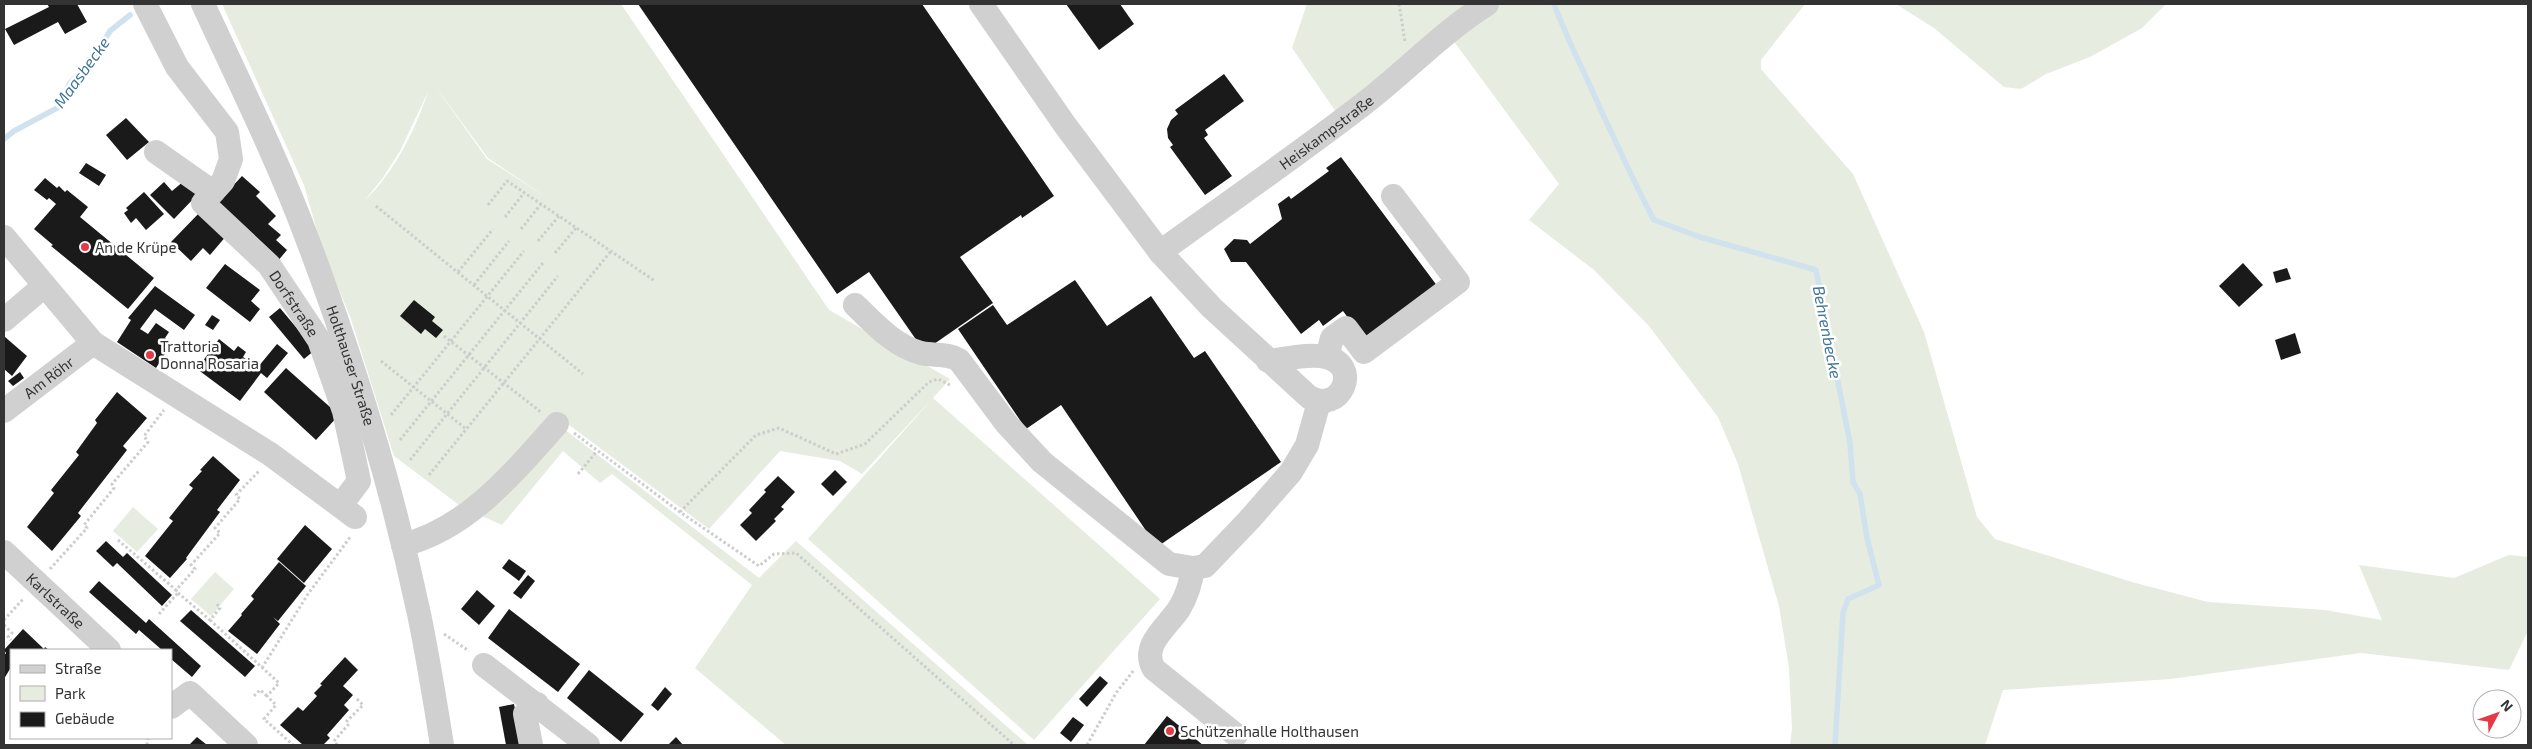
<svg xmlns="http://www.w3.org/2000/svg" width="2532" height="749" font-family="'Exo 2',sans-serif">
<style>
.green{fill:#e6ecdf;fill-rule:evenodd}
.lines{fill:none;stroke-linecap:round;stroke-linejoin:round}
.stream{stroke:#cfe2ee;stroke-width:5.5}
.building{fill:#1a1a1a}
.path{stroke:#cdcdcd;stroke-width:3;stroke-dasharray:2.5 2.5;stroke-linecap:butt}
.minor{stroke:#d0d0d0;stroke-width:24}
.poi-dot{fill:#e63946;stroke:#fff;stroke-width:2}
.labels{text-anchor:middle;dominant-baseline:central;stroke-width:5;stroke-linejoin:round;paint-order:stroke}
.street-label{font-size:15px;fill:#333;stroke:#fff}
.poi-label{font-size:15px;fill:#333;stroke:#fff;text-anchor:start}
.water-label{font-size:16px;font-style:italic;fill:#3f7597;stroke:#fff}
</style>
<rect width="100%" height="100%" fill="#fff"/>
<g class="green">
<path d="M222 4H621L829 310 950 379 933 398 1160 599 1034 740 808 539 933 398 862 474 840 461 780 451 709 529 557 416 463 508 394 456 351 319 322 248 304 185ZM432 82 488 158 549 199 487 159ZM428 92C415 130 394 173 365 200L382 179 400 151Z"/>
<path d="M1307 4H1805L1761 60V69L1853 174 1924 332 1977 517 1995 539 2132 582 2208 602 2325 610 2382 620 2359 565 2454 578 2509 555 2528 557V631L2509 670 2361 653 2171 679 2003 690 1985 745H1790L1792 729 1789 668 1779 606 1738 464 1718 417 1649 326 1594 270 1529 220 1559 184 1450 36 1336 112 1292 48Z"/>
<path d="M1896 4H2166L2142 28 2090 57 2046 74 2021 89 2004 87 1934 28Z"/>
<path d="M564 429 759 578 796 541 1028 745H786L695 668 752 585 612 474 600 483 563 451 502 525 475 513Z"/>
<path d="M133 507 158 529 137 552 113 531Z"/>
<path d="M215 572 234 589 211 616 191 599Z"/>
</g>
<g class="lines">
<g class="stream">
<path d="M1554 4C1567 39 1584 71 1599 106 1617 144 1634 183 1654 220L1700 237 1816 270 1850 443 1853 482 1860 494 1867 538 1879 585 1848 599 1843 613 1835 745"/>
<path d="M4 139 14 131 59 107 70 83 90 63 110 31 130 15"/>
</g>
</g>
<g class="building">
<path d="M47 4H77L87 22 65 34 58 22 14 45 5 29 49 7Z"/>
<path d="M638 4H922L1054 196 1022 218 1021 215 960 257 993 303 924 351 869 272 837 294Z"/>
<path d="M1066 4H1120L1134 24 1099 50Z"/>
<path d="M1224 74 1244 101 1205 130 1208 135 1204 138 1232 176 1205 195 1170 147 1173 145 1168 138 1167 129 1171 120 1178 114 1175 110Z"/>
<path d="M126 118 149 142 127 160 106 135Z"/>
<path d="M1341 157 1441 291 1368 345 1343 311 1323 326 1319 320 1301 334 1246 262H1231L1224 249 1234 239 1247 240 1250 244 1282 219 1278 204 1289 196 1291 199 1329 171 1326 168Z"/>
<path d="M86 163 106 175 99 186 79 173Z"/>
<path d="M242 176 260 192 256 196 276 216 268 224 281 235 276 240 287 250 277 262 215 205Z"/>
<path d="M45 178 57 188 59 186 65 192 67 190 88 207 80 217 154 278 128 309 51 246 53 245 34 229 56 204 49 198 47 200 34 190Z"/>
<path d="M184 181 197 195 174 219 150 195 164 182 172 191Z"/>
<path d="M144 192 164 214 146 230 136 218 131 223 124 213 128 210 126 208Z"/>
<path d="M201 211 227 235 210 255 203 248 191 261 171 242Z"/>
<path d="M2243 263 2263 285 2239 307 2219 286Z"/>
<path d="M225 264 260 290 251 301 260 309 250 322 206 288Z"/>
<path d="M2287 268 2291 279 2276 283 2273 272Z"/>
<path d="M1075 280 1107 326 1151 296 1194 358 1205 351 1281 462 1157 547 1061 405 1026 429 958 329 993 305 1007 325Z"/>
<path d="M155 286 195 315 184 330 155 309 140 329 148 334 156 323 169 332 165 338 172 343 156 368 117 342 131 320 128 318Z"/>
<path d="M414 300 435 317 432 321 443 330 436 338 425 329 421 334 400 316Z"/>
<path d="M280 308 315 350 304 359 269 317Z"/>
<path d="M212 315 220 320 213 330 205 325Z"/>
<path d="M2295 333 2301 353 2281 360 2275 340Z"/>
<path d="M5 337 27 356 12 376 4 369Z"/>
<path d="M219 339 234 351 238 346 246 352 243 357 258 367 277 344 288 353 267 378 261 373 240 401 197 369Z"/>
<path d="M286 368 339 415 316 440 264 392Z"/>
<path d="M20 372 24 378 13 386 8 381Z"/>
<path d="M117 392 147 418 123 446 127 450 78 513 81 516 52 551 27 527 54 493 51 490 79 455 76 452 97 423 95 420Z"/>
<path d="M213 456 240 480 217 510 220 512 186 558 187 559 170 578 145 556 173 521 169 518 193 488 189 485 202 471 200 470Z"/>
<path d="M835 470 847 482 833 496 821 484Z"/>
<path d="M778 476 795 492 781 507 784 509 774 519 776 521 756 541 740 525 752 513 749 510 766 492 764 490Z"/>
<path d="M305 525 332 549 304 583 277 559Z"/>
<path d="M106 541 123 557 127 553 172 595 162 606 117 563 113 567 96 551Z"/>
<path d="M509 559 526 571 519 581 502 568Z"/>
<path d="M279 562 306 586 278 621 273 617 280 624 257 654 228 631 242 615 241 614 254 599 251 596Z"/>
<path d="M528 575 535 581 521 599 513 593Z"/>
<path d="M99 581 146 623 149 619 201 666 192 677 171 659V650H162L139 630 136 634 89 592Z"/>
<path d="M477 590 495 606 479 625 461 609Z"/>
<path d="M509 609 580 664 558 692 488 638Z"/>
<path d="M191 610 255 666 245 677 180 621Z"/>
<path d="M23 629 44 649 45 647 49 650H11V667L4 679V656L6 653 4 650Z"/>
<path d="M345 657 358 670 343 686 353 695 344 705 349 710 327 735 330 738 323 745H303L280 725 298 707 303 711 317 696 314 693 322 685 320 684Z"/>
<path d="M589 670 644 714 621 742 567 698Z"/>
<path d="M1100 676 1108 683 1087 707 1079 699Z"/>
<path d="M665 687 672 694 658 711 651 705Z"/>
<path d="M514 704 522 745H506L499 707Z"/>
<path d="M1167 716 1203 745H1144Z"/>
<path d="M1073 717 1084 725 1071 742 1060 733Z"/>
<path d="M197 737 207 745H189Z"/>
<path d="M676 737 683 745H668Z"/>
</g>
<g class="lines">
<g class="path">
<path d="M1399 4 1405 42"/>
<path d="M488 205 507 181 655 281"/>
<path d="M376 206 583 374"/>
<path d="M505 217 524 193"/>
<path d="M521 229 541 204"/>
<path d="M538 241 559 216"/>
<path d="M555 253 576 228"/>
<path d="M458 272 493 229"/>
<path d="M474 285 509 241"/>
<path d="M444 336 542 413"/>
<path d="M381 361 466 429"/>
<path d="M391 415 524 251"/>
<path d="M574 433 680 512 759 566 774 554 796 553 1014 745"/>
<path d="M400 440 543 263"/>
<path d="M410 460 558 276"/>
<path d="M578 474 597 451"/>
<path d="M429 475 611 251"/>
<path d="M680 512 756 435 779 428 836 454 865 444 929 382 938 379 950 385"/>
<path d="M118 540 176 590"/>
<path d="M50 569 87 528 84 525 114 488 112 484 148 442 144 436 164 410"/>
<path d="M178 593 210 620 220 608 216 603"/>
<path d="M159 614 178 593 176 590 195 569 191 565 220 533 215 528 240 499 236 495 259 471"/>
<path d="M4 620 24 598"/>
<path d="M210 620 279 683 267 696 276 705 264 719 293 745"/>
<path d="M4 625 12 633 8 637 11 640"/>
<path d="M444 634 469 651"/>
<path d="M262 668 308 594 351 536"/>
<path d="M254 696 260 690 267 696"/>
<path d="M147 745 148 738"/>
<path d="M337 745 334 741 348 725 346 722 363 705 355 697"/>
<path d="M1087 745 1116 693 1134 670"/>
</g>
<g class="minor">
<path d="M145 4 177 67 227 132 231 159 223 181 213 192"/>
<path id="s1" d="M203 4C239 82 278 160 308 241 354 362 392 487 419 614 428 657 435 701 442 745"/>
<path d="M981 4 1065 125 1160 252 1212 308 1309 397C1340 415 1363 366 1326 357 1309 353 1286 359 1268 361"/>
<path id="s2" d="M156 152 213 192 203 203 269 265 319 340 344 411 359 481 341 505"/>
<path d="M4 237 93 343 270 454 355 517"/>
<path id="s3" d="M1160 252C1229 202 1299 154 1366 102 1407 70 1444 31 1487 4"/>
<path d="M855 305C875 324 894 346 921 353 934 356 948 353 959 360L1006 423 1042 462 1169 564 1193 568 1205 566 1249 520 1291 472 1307 445 1319 402"/>
<path d="M4 320 44 286"/>
<path d="M1327 357 1332 338 1346 328 1364 352 1458 282 1393 196"/>
<path id="s4" d="M4 411 93 343"/>
<path d="M403 545C469 528 513 473 557 424"/>
<path id="s5" d="M4 552 109 650"/>
<path d="M1193 568C1191 582 1187 596 1179 609 1167 627 1140 646 1154 669L1236 735"/>
<path d="M484 665 588 745"/>
<path d="M171 707 190 693 246 745"/>
<path d="M531 745 525 714 537 704"/>
</g>
</g>
<g class="poi-dot">
<circle cx="85" cy="247" r="5"/>
<circle cx="150" cy="355" r="5"/>
<circle cx="1170" cy="731" r="5"/>
</g>
<g class="labels">
<g class="street-label">
<text stroke="none"><textPath href="#s3" startOffset="205">Heiskampstraße</textPath></text>
<text stroke="none"><textPath href="#s2" startOffset="221">Dorfstraße</textPath></text>
<text stroke="none"><textPath href="#s1" startOffset="391">Holthauser Straße</textPath></text>
<text stroke="none"><textPath href="#s4" startOffset="56">Am Röhr</textPath></text>
<text stroke="none"><textPath href="#s5" startOffset="71">Karlstraße</textPath></text>
</g>
<g class="poi-label">
<text x="95" y="247">An de Krüpe</text>
<text x="160" y="346">Trattoria<tspan x="160" dy="17">Donna Rosaria</tspan></text>
<text x="1180" y="731">Schützenhalle Holthausen</text>
</g>
<g class="water-label">
<text transform="translate(81 72) rotate(-54)">Maasbecke</text>
<text transform="translate(1828 332) rotate(79)">Behrenbecke</text>
</g>
</g>
<rect width="2532" height="749" fill="none" stroke="#333333" stroke-width="10"/>
<rect x="10" y="649" width="162" height="90" fill="#ffffff" stroke="#adadad"/>
<rect x="20" y="665" width="25" height="8" fill="#d0d0d0" stroke="#adadad"/>
<text x="55" y="674" font-size="15" fill="#333333">Straße</text>
<rect x="20" y="686" width="25" height="15" fill="#e6ecdf" stroke="#adadad"/>
<text x="55" y="699" font-size="15" fill="#333333">Park</text>
<rect x="20" y="712" width="25" height="15" fill="#1a1a1a" stroke="#adadad"/>
<text x="55" y="724" font-size="15" fill="#333333">Gebäude</text>
<g transform="translate(2497 714) rotate(49)"><circle r="24" fill="#ffffff" stroke="#adadad"/>
<path d="M0-4L9 19L0 12L-9 19Z" fill="#e63946"/>
<text y="-8" font-size="14" font-weight="bold" text-anchor="middle" fill="#333333">N</text>
</g>
</svg>
